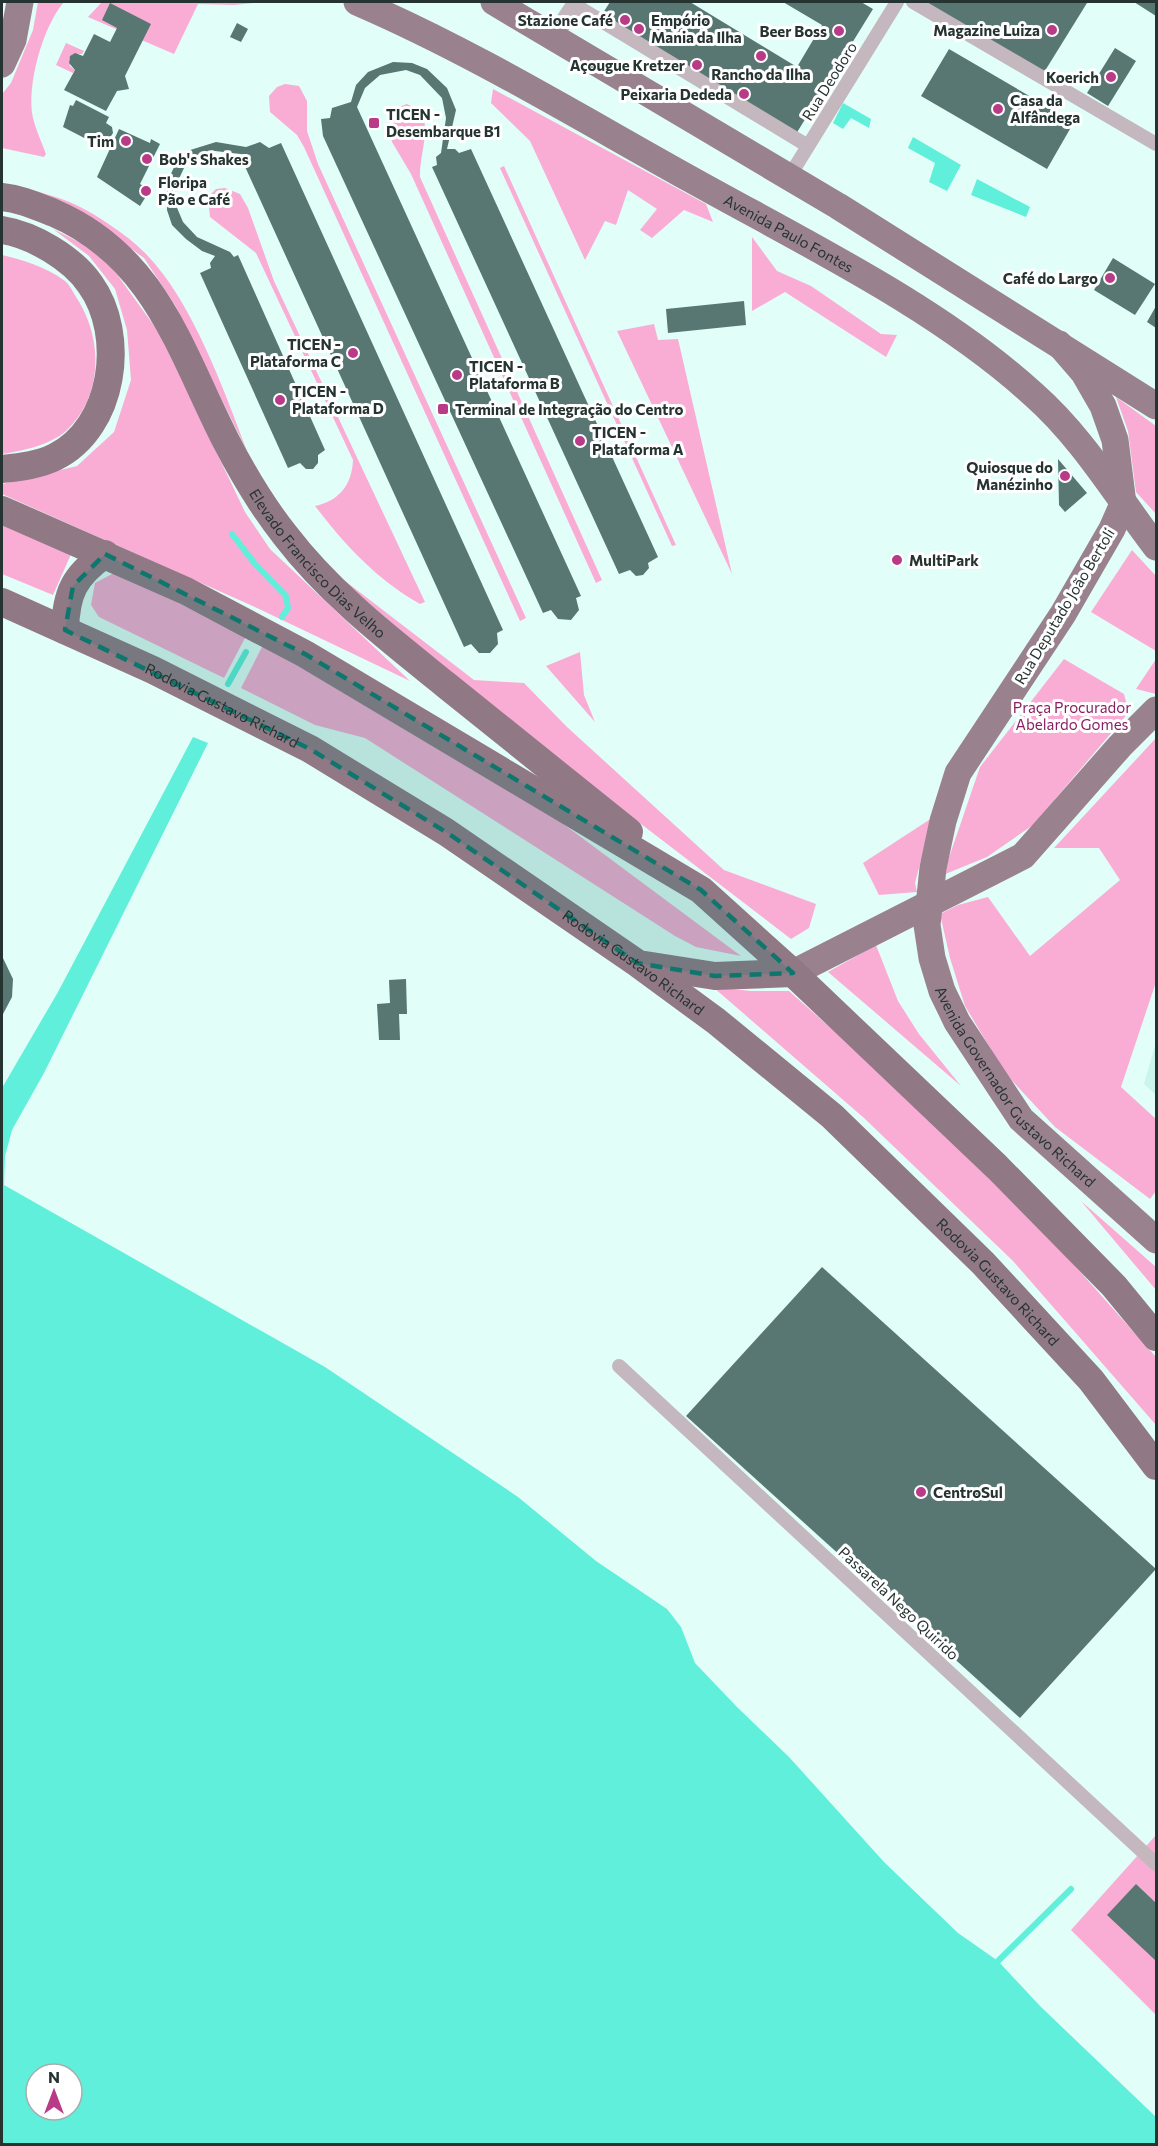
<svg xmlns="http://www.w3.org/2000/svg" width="1158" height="2146" font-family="Commissioner,sans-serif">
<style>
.built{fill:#c9f5ed}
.green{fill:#f9add5}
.water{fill:#60efdb;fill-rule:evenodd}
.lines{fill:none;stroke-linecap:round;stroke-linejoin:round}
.stream{stroke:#60efdb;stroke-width:6}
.building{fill:#587772}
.pedestrian{stroke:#c4b7be;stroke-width:14}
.minor{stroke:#c4b7be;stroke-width:18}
.primary{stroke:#99828e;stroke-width:27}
.trunk{stroke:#917885;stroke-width:28}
.marked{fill:#0f766e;fill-opacity:0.2;stroke:#0f766e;stroke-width:4.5;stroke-dasharray:12 8;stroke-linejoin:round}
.poi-dot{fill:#b93b88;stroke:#fff;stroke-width:2}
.labels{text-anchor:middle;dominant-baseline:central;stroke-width:6;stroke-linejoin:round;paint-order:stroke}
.poi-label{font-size:15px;font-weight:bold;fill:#263431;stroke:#fff;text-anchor:start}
.street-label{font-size:15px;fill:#263431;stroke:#fff}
.park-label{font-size:15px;fill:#891f63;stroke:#fff}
</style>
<rect width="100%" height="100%" fill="#e2fef8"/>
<path class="built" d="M1156 1042V1095L1144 1084Z"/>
<g class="green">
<path d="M38 2H64C43 26 26 86 33 118 36 130 42 143 46 154L44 157 2 148V94L11 83 33 30Z"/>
<path d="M102 2H263L234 5 198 4 174 54 88 17Z"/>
<path d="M66 43 84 51 82 54H73L69 59 70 66 75 70 73 73 56 65Z"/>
<path d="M285 84 299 86 307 101V131L318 164 526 618 520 621 304 147 297 135 270 112 269 96 277 87Z"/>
<path d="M493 89 706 204 713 222 684 210 652 238 640 230 657 209 628 190 616 225 605 221 585 260 530 141 491 103Z"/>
<path d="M407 104 421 111C431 130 419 156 420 177L602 580 596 583 411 174 392 142 387 119 393 109Z"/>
<path d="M504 166 676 545 672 546 500 168Z"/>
<path d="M19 186C41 193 65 198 84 209 104 220 128 236 144 252 191 298 224 390 247 451L175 305 144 258 84 215Z"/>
<path d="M225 188 240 194 248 208 274 281 425 602 420 604C376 579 345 545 315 506 339 501 352 485 353 460L256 253 210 217 208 197 216 189Z"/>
<path d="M53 229 89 247 116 273 160 334 245 512 270 549 410 681 257 608 2 494V484L77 466 114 432 131 380 127 330 115 289 89 256Z"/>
<path d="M752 237 777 271 811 286 881 334 897 335 886 357 785 292 752 311Z"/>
<path d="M2 255C24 260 46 267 65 281 70 285 74 294 78 300 103 340 103 397 66 431 50 445 22 451 2 454Z"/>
<path d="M654 324 658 340 678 339 732 574 617 331Z"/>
<path d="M1116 397 1156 426V514L1136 492 1128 431Z"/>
<path d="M2 521 72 552 53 595 2 574Z"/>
<path d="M1132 550 1156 576V651L1091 612Z"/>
<path d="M323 564 474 680 524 683 567 727 724 870 816 904 809 928 791 939 508 722Z"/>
<path d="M112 574H121L246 636 224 678 99 617 91 605 95 583Z"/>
<path d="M263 645 562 823 741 956 696 947 675 936 365 738 315 725 241 688Z"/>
<path d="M580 652 584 695 595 722 546 666Z"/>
<path d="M1064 659 1124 694 1129 712 1033 825 987 857 943 875 980 767Z"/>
<path d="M1156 659V694L1136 689Z"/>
<path d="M1156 738V982L1121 1087 1156 1119V1191L1150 1199 1055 1127 1005 1073 965 1006 950 958 940 914 958 905 988 897 1030 956 1120 880 1099 848H1054Z"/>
<path d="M932 818 915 883 917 892 879 895 863 863Z"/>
<path d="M876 945 898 1001 919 1034 961 1086 828 972Z"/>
<path d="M713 987 751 991H789L929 1115 1067 1257 1156 1357V1425L1013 1261 864 1118Z"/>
<path d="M1081 1201 1156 1267V1290Z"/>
<path d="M1156 1835V2015L1071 1930Z"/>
</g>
<g class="water">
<path d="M843 103 871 119 869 128 851 118 843 129 833 123Z"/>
<path d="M913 137 961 165 947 191 929 182 935 163 908 148Z"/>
<path d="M977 179 1030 207 1026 217 971 195Z"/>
<path d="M193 737 208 743 44 1073 12 1130 5 1156 4 1185 325 1367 518 1497 596 1561 667 1609 681 1627 695 1663 737 1707 789 1757 884 1862 958 1933 998 1961 1040 2006 1156 2117V2144H2V1088L58 992ZM36 2074H72V2110H36Z"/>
</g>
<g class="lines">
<g class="stream">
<path d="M232 534 255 564 286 596 288 608 282 617"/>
<path d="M228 684 246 652"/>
<path d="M998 1961 1071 1889"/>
</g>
</g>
<g class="building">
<path d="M610 2H690L797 67 822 25 783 2H861L873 9 796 134 601 16Z"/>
<path d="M926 2H1085L1087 3 1043 74Z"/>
<path d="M1134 2H1156V16Z"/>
<path d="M110 3 151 24 125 76 129 89 117 91 106 111 64 90 75 70 69 63 70 56 75 53 83 56 94 34 110 42 117 28 102 20Z"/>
<path d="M237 23 248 29 241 42 230 37Z"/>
<path d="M1115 48 1136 61 1108 106 1087 93Z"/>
<path d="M949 49 1074 122 1047 169 921 96Z"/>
<path d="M393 62 412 63 427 69 447 88 456 110 447 149H455L459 153 471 149 658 557 648 563 649 568 643 575 636 576 630 570 619 574 432 167 437 165 436 157 441 153 446 118 442 98 420 75 406 70 380 75 365 88 357 107 581 596 576 598 579 610 571 620 558 619 551 610 543 613 323 136 321 119 330 118 332 108 351 102 356 85 368 72Z"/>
<path d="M76 100 109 117 106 123 112 127 113 133 109 139 99 137 96 144 63 127 70 105 73 106Z"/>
<path d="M119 129 150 143 151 139 160 144 140 184 150 190 140 206 97 177Z"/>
<path d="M216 142 246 147 260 142 269 148 281 143 503 630 497 633 498 644 490 653H479L471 644 464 647 242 160 249 155 215 151 199 156 184 168 177 183 175 203 183 222 197 237 230 252 234 257 238 255 325 450 318 455V463L313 469H306L300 463 288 468 200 273 211 268 210 263 215 256 202 251 186 239 172 225 167 210V182L177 161 187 151Z"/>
<path d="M1113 258 1155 284 1135 315 1094 290Z"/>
<path d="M744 301 746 325 668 333 666 309Z"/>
<path d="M1156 306V328L1147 322Z"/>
<path d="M1058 459 1087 493 1065 512 1059 505Z"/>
<path d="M2 956 13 979 12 997 2 1016Z"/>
<path d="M406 979 407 1014H399L400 1040H379L377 1004 390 1003 389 980Z"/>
<path d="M822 1267 1156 1569 1020 1718 686 1416Z"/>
<path d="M1136 1884 1156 1903V1961L1107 1915Z"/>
</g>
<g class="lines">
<g class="pedestrian">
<path d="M913 2 1156 144"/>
<path d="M575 5 808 146"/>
<path d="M789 177 897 2"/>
<path d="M619 1366 1156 1864"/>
</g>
<path class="minor" d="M554 36 577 2"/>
<g class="primary">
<path id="s1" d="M357 2C473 52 582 119 692 180 803 242 939 308 1033 394 1083 438 1116 495 1156 547"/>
<path d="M494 2 838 206 1156 406"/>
<path d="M2 64 13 40 20 2"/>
<path id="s2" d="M1059 344 1084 373 1103 406 1115 440 1123 504 1112 529 1063 614 958 773 943 821 933 868 927 925 932 958 942 991 957 1022 1021 1119 1156 1240"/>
<path d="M793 973 1023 856 1120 746 1156 710"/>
</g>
<g class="trunk">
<path id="s3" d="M2 197C21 199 36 206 54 213 156 257 180 351 226 441 243 474 262 506 285 535 330 594 389 639 446 685 507 734 568 783 629 832"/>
<path d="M2 230C33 235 72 258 90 284 127 335 114 428 55 457 39 465 20 467 2 469"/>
<path d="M2 510 186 591 305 654 701 890 793 973 997 1167 1114 1286 1156 1337"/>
<path id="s4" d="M2 602 153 670 310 749 446 832 637 963 716 1021 832 1116 983 1263 1091 1380 1156 1466"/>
<path d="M65 630C66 593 74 576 105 554"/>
<path d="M645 965 715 976 793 973"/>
</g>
</g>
<path class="marked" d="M105 554 305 654 701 890 793 973 715 976 637 963 446 832 310 749 65 630 73 586Z"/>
<g class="poi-dot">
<circle cx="625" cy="20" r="6"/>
<circle cx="639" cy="29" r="6"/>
<circle cx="1052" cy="30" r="6"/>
<circle cx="839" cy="31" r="6"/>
<circle cx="761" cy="56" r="6"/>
<circle cx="697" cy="65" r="6"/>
<circle cx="1111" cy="77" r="6"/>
<circle cx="744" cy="94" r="6"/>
<circle cx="998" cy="109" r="6"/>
<rect x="368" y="117" width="12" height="12" rx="3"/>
<circle cx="126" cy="141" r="6"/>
<circle cx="147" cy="159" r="6"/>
<circle cx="146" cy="191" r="6"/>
<circle cx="1110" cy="278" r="6"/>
<circle cx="353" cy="353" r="6"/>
<circle cx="457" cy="375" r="6"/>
<circle cx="280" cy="400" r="6"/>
<rect x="437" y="403" width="12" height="12" rx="3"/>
<circle cx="580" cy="441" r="6"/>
<circle cx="1065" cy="476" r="6"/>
<circle cx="897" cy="560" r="6"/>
<circle cx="921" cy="1492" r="6"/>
</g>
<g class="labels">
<g class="poi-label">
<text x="613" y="20" text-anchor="end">Stazione Café</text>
<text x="651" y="20">Empório<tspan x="651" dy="17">Mania da Ilha</tspan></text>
<text x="1040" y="30" text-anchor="end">Magazine Luiza</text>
<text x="827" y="31" text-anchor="end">Beer Boss</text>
<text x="685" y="65" text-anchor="end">Açougue Kretzer</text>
<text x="761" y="74" text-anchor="middle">Rancho da Ilha</text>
<text x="1099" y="77" text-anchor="end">Koerich</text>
<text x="732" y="94" text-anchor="end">Peixaria Dededa</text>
<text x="1010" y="100">Casa da<tspan x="1010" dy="17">Alfândega</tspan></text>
<text x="386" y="114">TICEN -<tspan x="386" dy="17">Desembarque B1</tspan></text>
<text x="114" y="141" text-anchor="end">Tim</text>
<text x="159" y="159">Bob's Shakes</text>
<text x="158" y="182">Floripa<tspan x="158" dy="17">Pão e Café</tspan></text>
<text x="1098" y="278" text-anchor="end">Café do Largo</text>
<text x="341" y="344" text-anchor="end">TICEN -<tspan x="341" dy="17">Plataforma C</tspan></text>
<text x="469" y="366">TICEN -<tspan x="469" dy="17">Plataforma B</tspan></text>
<text x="292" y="391">TICEN -<tspan x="292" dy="17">Plataforma D</tspan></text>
<text x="455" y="409">Terminal de Integração do Centro</text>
<text x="592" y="432">TICEN -<tspan x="592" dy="17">Plataforma A</tspan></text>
<text x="1053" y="467" text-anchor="end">Quiosque do<tspan x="1053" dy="17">Manézinho</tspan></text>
<text x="909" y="560">MultiPark</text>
<text x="933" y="1492">CentroSul</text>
</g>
<g class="street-label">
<text transform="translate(829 81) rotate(-58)">Rua Deodoro</text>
<text stroke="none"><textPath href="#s1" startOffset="490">Avenida Paulo Fontes</textPath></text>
<text stroke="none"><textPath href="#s3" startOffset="502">Elevado Francisco Dias Velho</textPath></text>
<text transform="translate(1064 606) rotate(-59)">Rua Deputado João Bertoli</text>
<text stroke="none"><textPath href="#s4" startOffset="243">Rodovia Gustavo Richard</textPath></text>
<text stroke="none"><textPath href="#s4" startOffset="729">Rodovia Gustavo Richard</textPath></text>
<text stroke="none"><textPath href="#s2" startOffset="838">Avenida Governador Gustavo Richard</textPath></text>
<text stroke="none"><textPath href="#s4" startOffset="1215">Rodovia Gustavo Richard</textPath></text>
<text transform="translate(899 1603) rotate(43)">Passarela Nego Quirido</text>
</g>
<g class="park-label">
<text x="1072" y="707">Praça Procurador<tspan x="1072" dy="17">Abelardo Gomes</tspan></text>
</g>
</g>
<rect width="1158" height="2146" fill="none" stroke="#263431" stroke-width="6"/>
<g transform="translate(54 2092)"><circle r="28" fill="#ffffff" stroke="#a8aead" stroke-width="1.5"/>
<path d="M0-4.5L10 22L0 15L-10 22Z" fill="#b93b88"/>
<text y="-9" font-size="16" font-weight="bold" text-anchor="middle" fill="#263431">N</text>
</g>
</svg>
